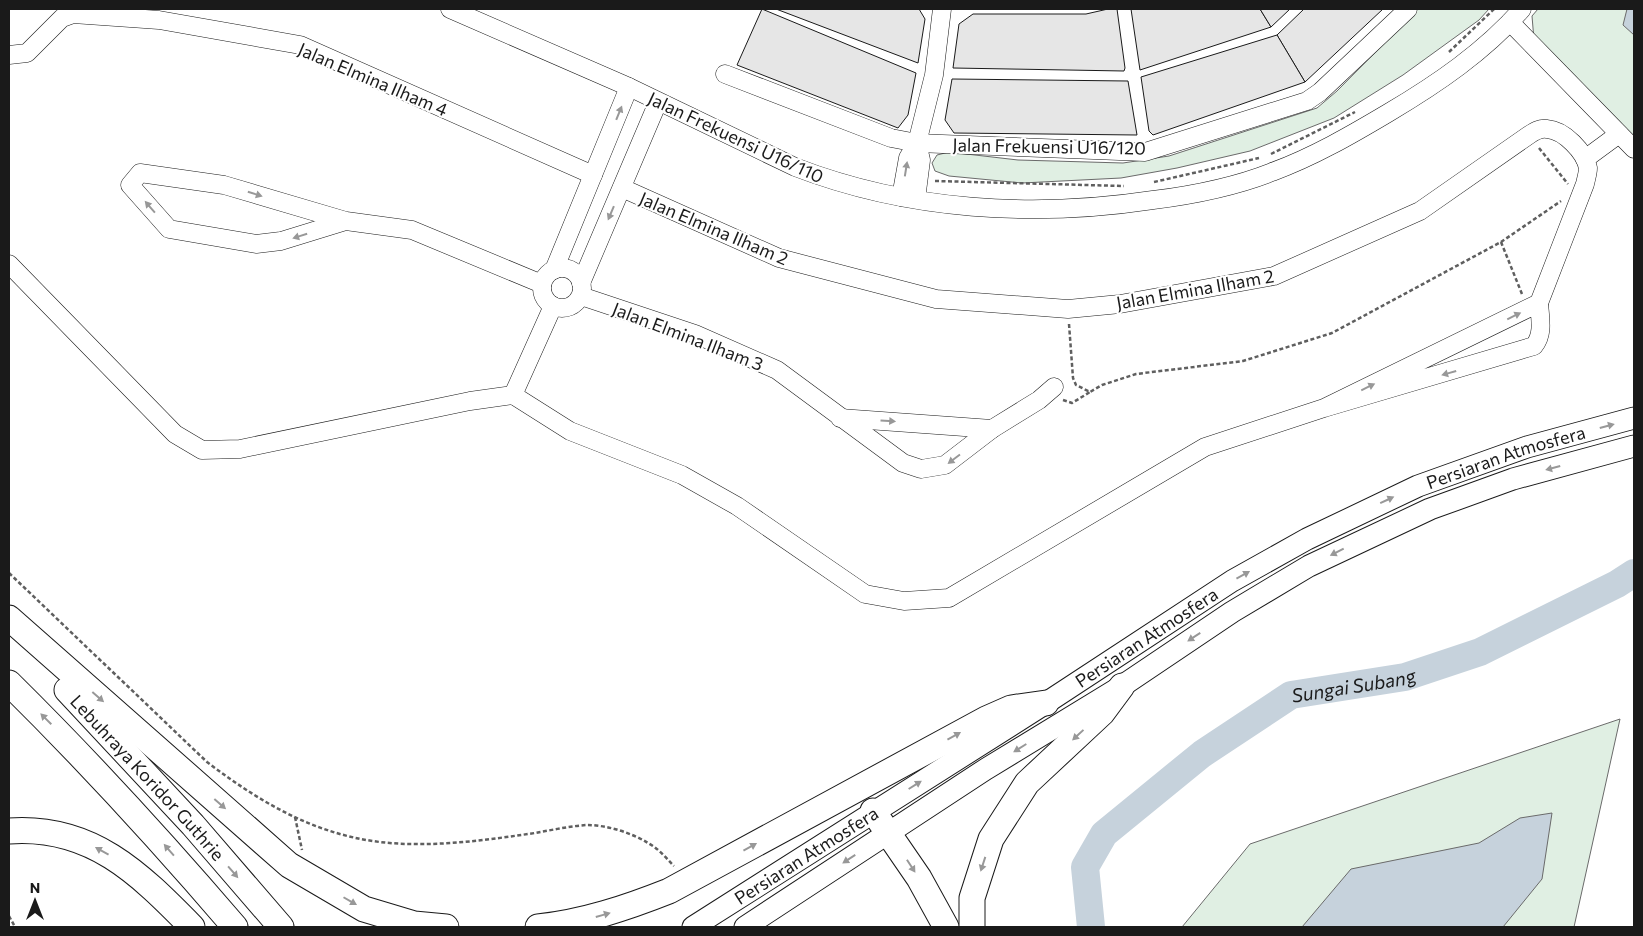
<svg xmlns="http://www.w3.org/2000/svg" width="1643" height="936" font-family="Commissioner,sans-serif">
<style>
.green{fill:#e0efe3;stroke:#6a6a6a}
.water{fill:#c6d2dc;stroke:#6a6a6a}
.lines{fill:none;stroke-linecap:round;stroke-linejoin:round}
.river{stroke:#c6d2dc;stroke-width:28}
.building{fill:#e6e6e6;stroke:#1a1a1a}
.minor-casing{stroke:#1a1a1a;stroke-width:19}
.major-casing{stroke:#1a1a1a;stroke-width:23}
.highway-casing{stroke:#1a1a1a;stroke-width:27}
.path{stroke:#5f5f5f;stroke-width:2.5;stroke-dasharray:4 2.5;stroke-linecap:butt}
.minor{stroke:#fff;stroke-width:18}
.major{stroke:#fff;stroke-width:21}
.highway{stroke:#fff;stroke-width:25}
.oneway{fill:#989898}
.labels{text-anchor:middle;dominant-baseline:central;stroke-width:4;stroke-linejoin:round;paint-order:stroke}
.street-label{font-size:18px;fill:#1a1a1a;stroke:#fff}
.water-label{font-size:19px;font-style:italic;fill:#1a1a1a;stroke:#fff}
</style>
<rect width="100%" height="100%" fill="#fff"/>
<g class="green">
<path d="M1418 9H1489L1479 20 1403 75 1334 118 1250 151 1177 168 1121 178 1022 183 949 176 935 171 932 163 937 155 949 152 1018 160 1123 163 1169 156 1317 108 1337 91Z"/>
<path d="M1538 9H1634V138L1534 40 1532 16Z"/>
<path d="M1620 719 1574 927H1182L1250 844Z"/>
</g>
<g class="water">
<path d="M1627 9H1634V35L1623 25Z"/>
<path d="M1552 813 1542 879 1503 927H1302L1351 869 1479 843 1520 818Z"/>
</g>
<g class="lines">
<path class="river" id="s1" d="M1091 927 1085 867 1104 834 1202 754 1291 695 1405 677 1480 652 1617 584 1634 573"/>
</g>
<g class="building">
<path d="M762 9 916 73 908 115 898 128 737 65Z"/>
<path d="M776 9H919L925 19 918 63Z"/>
<path d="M1108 9H1117L1125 68 1124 71 953 68 959 24 973 14H1086Z"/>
<path d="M1131 9H1260L1271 27 1140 70Z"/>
<path d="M1260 9H1290L1271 27Z"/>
<path d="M1304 9H1383L1305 82 1277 35Z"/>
<path d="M1277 35 1305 82 1153 135 1149 131 1141 77Z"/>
<path d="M952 79 1128 81 1137 135 954 133 945 120Z"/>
</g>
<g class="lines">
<g class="minor-casing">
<g id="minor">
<path d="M450 9 629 87 795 167C909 211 1034 218 1153 200 1193 195 1234 187 1272 172 1313 157 1351 135 1388 113 1437 84 1484 52 1522 9"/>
<path d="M1510 22 1634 149"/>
<path d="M9 55 27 53 62 18 73 14 159 20 300 45 593 175"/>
<path d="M725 74 891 138 917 143 1145 152 1307 101 1320 92 1408 9"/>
<path d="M1585 159 1619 134"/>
<path d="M622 188 779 258 936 299 1068 309 1120 304 1274 276 1420 211 1529 135C1535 131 1540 128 1547 129 1564 130 1585 152 1588 168 1588 173 1586 179 1585 184L1539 303"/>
<path d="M901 197 908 158 917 143 934 75 942 9"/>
<path d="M916 199 921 160 917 143"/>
<path d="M346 221 281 241 256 244 169 229 130 185 140 173 224 185 346 221 412 230 542 284"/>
<path d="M9 264 175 434 202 450 240 449 470 401 513 395"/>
<circle cx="562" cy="288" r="20"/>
<path d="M554 270 629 87"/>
<path d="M581 283 658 102"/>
<path d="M581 296 695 334 777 370 903 463 921 469 945 465 992 429 1039 400 1054 387"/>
<path d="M513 395 570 431 682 475 737 506 865 594 904 601 949 598 1205 447 1324 408 1534 346C1544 334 1540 318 1539 303L1324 408"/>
<path d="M513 395 553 306"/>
<path d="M840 418 992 429"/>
</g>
</g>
<g class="major-casing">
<g id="major">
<path id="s2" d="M693 927 1046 703 1232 581 1307 539 1418 486 1527 447 1634 418"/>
<path d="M745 927 986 769 1122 686 1232 612 1309 566 1430 509 1513 479 1634 446"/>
</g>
</g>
<g class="highway-casing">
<g id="highway">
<path d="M9 618 289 865 364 909 414 924 446 927"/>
<path d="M9 683C88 761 163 843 235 927"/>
<path id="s3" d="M67 690 193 825 281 927"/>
<path d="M873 811 919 878 946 927"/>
<path d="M9 831C91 825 139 873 192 927"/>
<path d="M538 927C584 922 626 908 669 891L986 719 1011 708 1046 703"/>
<path d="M972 927V898L991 839 1027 783 1102 713 1122 686"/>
</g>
</g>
<g class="path">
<path d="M1449 52 1494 9"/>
<path d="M1539 148 1568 184"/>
<path d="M1271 154 1355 112"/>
<path d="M935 181 1124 186"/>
<path d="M1154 182 1259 158"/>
<path d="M1501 242 1522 294"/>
<path d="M1069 324 1073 378 1076 385 1090 392 1102 385 1136 374 1243 361 1332 333 1501 242 1561 201"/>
<path d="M1063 400 1072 403 1090 392"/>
<path d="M9 573 207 762C269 809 330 843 410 844 452 845 493 839 535 833 552 830 570 826 587 825 607 825 632 833 648 843 658 848 666 858 674 866"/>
<path d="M295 817 302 850"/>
<path d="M9 916 15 927"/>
</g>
<use href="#minor" class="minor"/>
<use href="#major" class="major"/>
<use href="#highway" class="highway"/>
</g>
<defs><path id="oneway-solid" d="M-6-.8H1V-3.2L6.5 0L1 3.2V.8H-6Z" transform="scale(1.25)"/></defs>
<g class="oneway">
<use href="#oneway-solid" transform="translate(619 113) rotate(-68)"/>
<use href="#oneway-solid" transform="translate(906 169) rotate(-81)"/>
<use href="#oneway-solid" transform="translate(255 194) rotate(17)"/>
<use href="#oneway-solid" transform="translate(150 207) rotate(-131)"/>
<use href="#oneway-solid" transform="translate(611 213) rotate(113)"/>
<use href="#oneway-solid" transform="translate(300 236) rotate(163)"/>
<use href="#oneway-solid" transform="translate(1514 316) rotate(-26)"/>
<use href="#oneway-solid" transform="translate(1449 373) rotate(164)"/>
<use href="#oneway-solid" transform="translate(1368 387) rotate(-26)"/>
<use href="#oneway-solid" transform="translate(888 421) rotate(4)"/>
<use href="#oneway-solid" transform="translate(1607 426) rotate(-15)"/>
<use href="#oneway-solid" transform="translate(954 459) rotate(143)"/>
<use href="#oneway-solid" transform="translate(1553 468) rotate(165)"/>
<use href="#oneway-solid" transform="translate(1387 500) rotate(-25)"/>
<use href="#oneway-solid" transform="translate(1337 552) rotate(153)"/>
<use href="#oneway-solid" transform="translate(1243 575) rotate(-29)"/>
<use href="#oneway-solid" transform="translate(1194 637) rotate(147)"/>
<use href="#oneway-solid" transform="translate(98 697) rotate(41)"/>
<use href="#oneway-solid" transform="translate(46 719) rotate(-135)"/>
<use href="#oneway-solid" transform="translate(1078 735) rotate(137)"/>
<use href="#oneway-solid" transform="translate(954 736) rotate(-29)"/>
<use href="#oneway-solid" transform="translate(1020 748) rotate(148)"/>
<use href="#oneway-solid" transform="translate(915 785) rotate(-32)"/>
<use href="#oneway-solid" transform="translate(220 804) rotate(41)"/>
<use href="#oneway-solid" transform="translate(750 847) rotate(-29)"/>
<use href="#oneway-solid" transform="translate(169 850) rotate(-131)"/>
<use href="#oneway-solid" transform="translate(102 851) rotate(-151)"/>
<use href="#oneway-solid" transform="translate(849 859) rotate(147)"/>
<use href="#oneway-solid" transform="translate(983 864) rotate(108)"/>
<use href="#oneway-solid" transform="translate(911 866) rotate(57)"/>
<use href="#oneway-solid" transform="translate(233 872) rotate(49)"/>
<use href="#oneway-solid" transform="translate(350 901) rotate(30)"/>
<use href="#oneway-solid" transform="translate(603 915) rotate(-16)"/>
</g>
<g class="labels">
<g class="street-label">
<text transform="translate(373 79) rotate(23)">Jalan Elmina Ilham 4</text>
<text transform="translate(736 137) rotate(25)">Jalan Frekuensi U16/110</text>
<text transform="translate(1049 146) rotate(1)">Jalan Frekuensi U16/120</text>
<text transform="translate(714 228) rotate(23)">Jalan Elmina Ilham 2</text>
<text transform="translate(1195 289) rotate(-10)">Jalan Elmina Ilham 2</text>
<text transform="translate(688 336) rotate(21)">Jalan Elmina Ilham 3</text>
<text stroke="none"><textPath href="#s2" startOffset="942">Persiaran Atmosfera</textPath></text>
<text stroke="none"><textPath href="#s2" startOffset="538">Persiaran Atmosfera</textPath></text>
<text stroke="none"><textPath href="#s3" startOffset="119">Lebuhraya Koridor Guthrie</textPath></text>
<text stroke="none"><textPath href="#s2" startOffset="134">Persiaran Atmosfera</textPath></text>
</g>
<g class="water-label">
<text stroke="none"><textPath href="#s1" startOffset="395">Sungai Subang</textPath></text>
</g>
</g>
<rect width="1643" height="936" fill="none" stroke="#1a1a1a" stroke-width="20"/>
<g transform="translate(35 901)" stroke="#ffffff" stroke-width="4" paint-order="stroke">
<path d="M0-4L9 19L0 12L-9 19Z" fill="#1a1a1a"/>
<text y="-8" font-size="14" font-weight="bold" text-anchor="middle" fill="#1a1a1a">N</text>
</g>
</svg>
